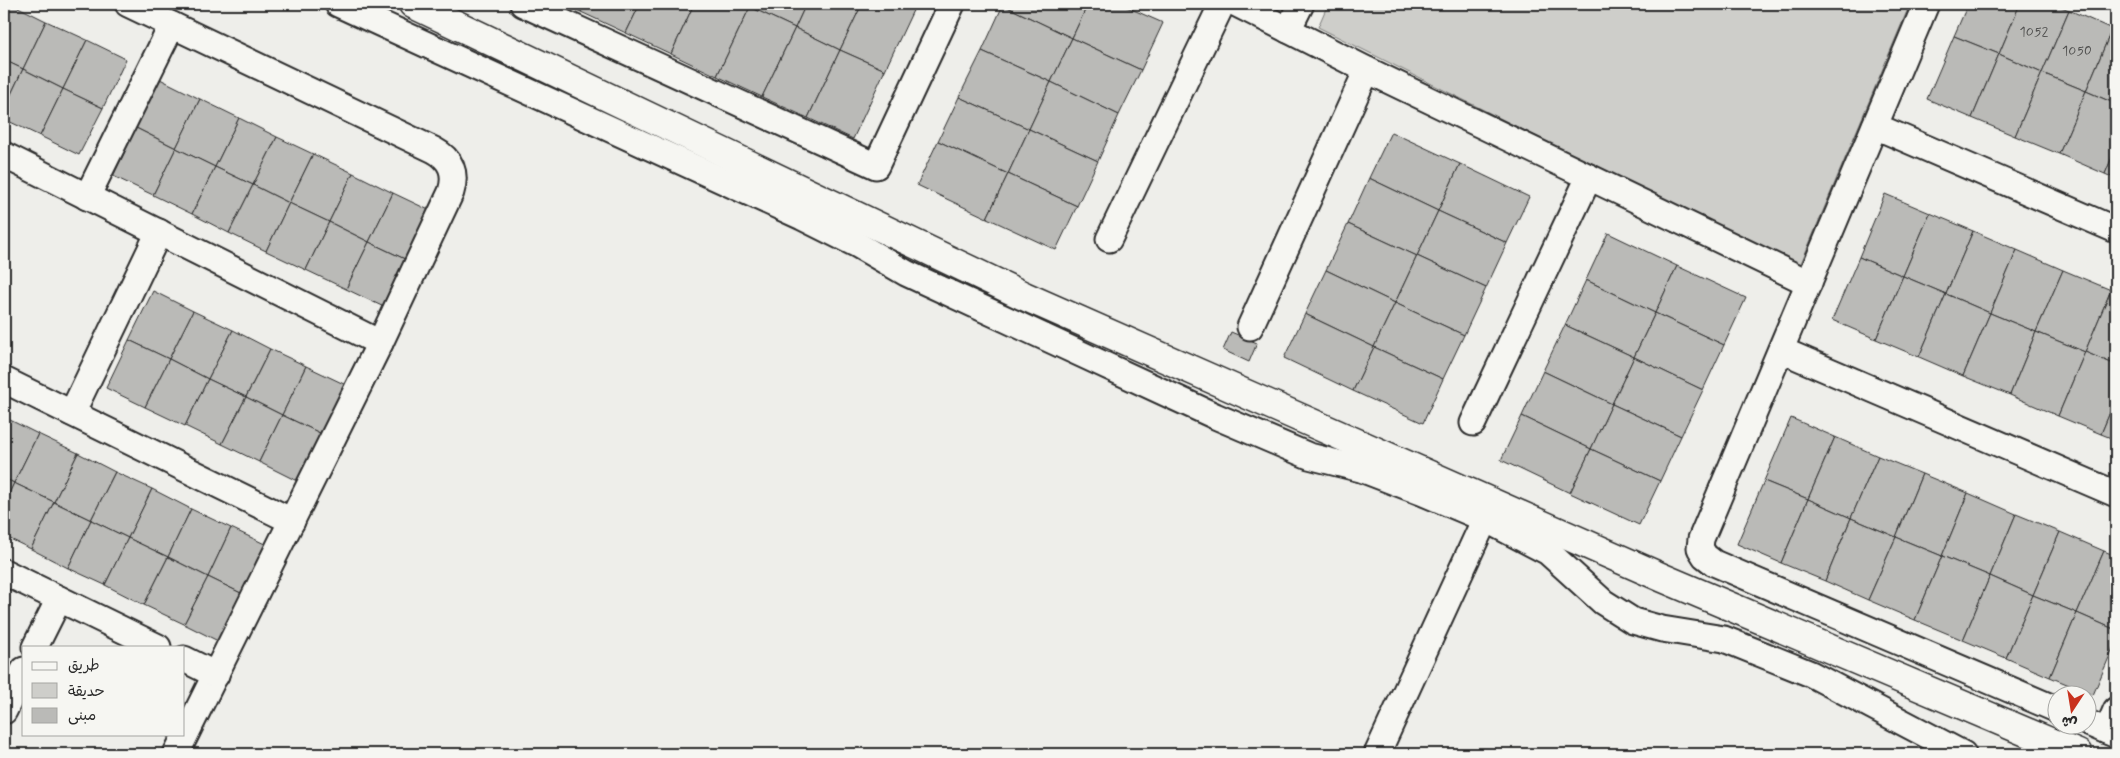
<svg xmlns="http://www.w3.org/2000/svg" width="2120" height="758" font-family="Mynerve,'Playpen Sans Arabic',sans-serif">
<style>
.green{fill:#cececa;stroke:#7c7c7a}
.building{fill:#babab7;stroke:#2b2b2b}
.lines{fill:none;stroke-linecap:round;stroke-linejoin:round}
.minor-casing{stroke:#2b2b2b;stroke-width:29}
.tertiary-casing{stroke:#2b2b2b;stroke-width:31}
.minor{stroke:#f6f6f2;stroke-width:25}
.tertiary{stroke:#f6f6f2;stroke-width:28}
.labels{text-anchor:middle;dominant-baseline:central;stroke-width:5;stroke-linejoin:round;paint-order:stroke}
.number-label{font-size:14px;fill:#4f4f4e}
</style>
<rect width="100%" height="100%" fill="#eeeeea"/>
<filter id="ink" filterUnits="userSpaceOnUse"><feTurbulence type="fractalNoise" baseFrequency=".02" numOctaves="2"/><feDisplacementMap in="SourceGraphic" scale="10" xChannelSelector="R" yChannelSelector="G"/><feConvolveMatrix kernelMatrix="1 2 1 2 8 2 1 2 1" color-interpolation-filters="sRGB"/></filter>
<g filter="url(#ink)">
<path class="green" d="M1328 4H1910L1799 268 1318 27Z"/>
<g class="building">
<path d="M5 4H12L46 21 23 69 4 60V7Z"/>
<path d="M564 4H585L581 12Z"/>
<path d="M585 4H640L626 33 581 12Z"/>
<path d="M640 4H694L671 54 626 33Z"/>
<path d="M694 4H743L750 7 717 76 671 54Z"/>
<path d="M751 4H806L795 28 750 7Z"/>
<path d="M806 4H862L840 50 795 28Z"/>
<path d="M862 4H916L885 70 840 50Z"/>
<path d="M1003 4H1088L1072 38 1003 5Z"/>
<path d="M1088 4H1120L1163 23 1141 70 1072 38Z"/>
<path d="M1968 4H2020L1999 54 1954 36Z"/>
<path d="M2020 4H2054L2069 10 2042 73 1999 54Z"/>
<path d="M1003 5 1072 38 1051 82 982 51Z"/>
<path d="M750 7 795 28 762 97 717 76Z"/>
<path d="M2069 10 2112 29 2086 91 2042 73Z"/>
<path d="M46 21 87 40 63 89 23 69Z"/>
<path d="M795 28 840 50 808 118 762 97Z"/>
<path d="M2112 29 2116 30V104L2086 91Z"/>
<path d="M1954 36 1999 54 1972 118 1927 99Z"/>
<path d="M1072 38 1141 70 1119 115 1051 82Z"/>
<path d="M87 40 126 59 103 108 63 89Z"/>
<path d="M840 50 885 70 853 139 808 118Z"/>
<path d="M982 51 1051 82 1029 129 959 97Z"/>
<path d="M1999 54 2042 73 2015 136 1972 118Z"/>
<path d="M4 60 23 69 4 109Z"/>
<path d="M23 69 63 89 40 136 4 119V109Z"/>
<path d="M2042 73 2086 91 2059 154 2015 136Z"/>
<path d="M160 79 200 99 176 148 136 128Z"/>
<path d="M1051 82 1119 115 1098 161 1029 129Z"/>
<path d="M63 89 103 108 79 155 40 136Z"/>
<path d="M2086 91 2116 104V148L2105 174 2059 154Z"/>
<path d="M959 97 1029 129 1008 174 938 141Z"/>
<path d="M200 99 239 118 215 167 176 148Z"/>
<path d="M239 118 277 137 253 185 215 167Z"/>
<path d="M136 128 176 148 153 195 113 176Z"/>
<path d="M1029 129 1098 161 1077 206 1008 174Z"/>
<path d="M1391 132 1460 164 1438 211 1369 178Z"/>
<path d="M277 137 313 154 289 203 253 185Z"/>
<path d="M938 141 1008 174 987 218 917 185Z"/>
<path d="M176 148 215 167 192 214 153 195Z"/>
<path d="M2116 148V179L2105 174Z"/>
<path d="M313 154 353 173 329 222 289 203Z"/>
<path d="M1460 164 1529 197 1507 243 1438 211Z"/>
<path d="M215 167 253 185 229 233 192 214Z"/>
<path d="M353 173 393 193 369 242 329 222Z"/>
<path d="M1008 174 1077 206 1056 250 987 218Z"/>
<path d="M1369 178 1438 211 1417 256 1348 224Z"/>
<path d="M253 185 289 203 266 251 229 233Z"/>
<path d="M393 193 433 212 409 261 369 242Z"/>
<path d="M1885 194 1930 213 1903 276 1859 257Z"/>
<path d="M289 203 329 222 306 270 266 251Z"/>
<path d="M1438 211 1507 243 1486 288 1417 256Z"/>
<path d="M1930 213 1973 231 1946 294 1903 276Z"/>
<path d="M329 222 369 242 346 289 306 270Z"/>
<path d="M1348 224 1417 256 1395 303 1326 270Z"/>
<path d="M1973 231 2017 250 1990 313 1946 294Z"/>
<path d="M1608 233 1677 266 1655 313 1586 280Z"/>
<path d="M369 242 409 261 386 308 346 289Z"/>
<path d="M2017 250 2063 270 2036 332 1990 313Z"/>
<path d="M1417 256 1486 288 1464 335 1395 303Z"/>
<path d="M1859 257 1903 276 1876 339 1832 320Z"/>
<path d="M1677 266 1746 298 1724 345 1655 313Z"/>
<path d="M1326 270 1395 303 1374 347 1305 314Z"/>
<path d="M2063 270 2111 290 2085 352 2036 332Z"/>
<path d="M1903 276 1946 294 1919 357 1876 339Z"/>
<path d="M1586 280 1655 313 1634 357 1565 325Z"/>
<path d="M2111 290 2116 292V365L2085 352Z"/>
<path d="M153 291 193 311 169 359 129 340Z"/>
<path d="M1946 294 1990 313 1963 376 1919 357Z"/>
<path d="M1395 303 1464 335 1443 379 1374 347Z"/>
<path d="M193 311 233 330 208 379 169 359Z"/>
<path d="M1655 313 1724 345 1703 390 1634 357Z"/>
<path d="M1990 313 2036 332 2010 395 1963 376Z"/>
<path d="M1305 314 1374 347 1353 391 1284 358Z"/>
<path d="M1565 325 1634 357 1612 404 1543 371Z"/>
<path d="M233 330 270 349 246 397 208 379Z"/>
<path d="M1231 332 1257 343 1249 362 1223 350Z"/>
<path d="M2036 332 2085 352 2058 416 2010 395Z"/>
<path d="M129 340 169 359 145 407 106 388Z"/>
<path d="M1374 347 1443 379 1423 423 1353 391Z"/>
<path d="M270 349 306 366 282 415 246 397Z"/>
<path d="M2085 352 2116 365V398L2101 434 2058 416Z"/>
<path d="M1634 357 1703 390 1681 436 1612 404Z"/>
<path d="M169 359 208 379 185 426 145 407Z"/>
<path d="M306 366 346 385 322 434 282 415Z"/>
<path d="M1543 371 1612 404 1591 449 1522 416Z"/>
<path d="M208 379 246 397 222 444 185 426Z"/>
<path d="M246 397 282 415 259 462 222 444Z"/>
<path d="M2116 398V440L2101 434Z"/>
<path d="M1612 404 1681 436 1660 481 1591 449Z"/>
<path d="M282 415 322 434 299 482 259 462Z"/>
<path d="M1522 416 1591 449 1570 493 1501 460Z"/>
<path d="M4 417 38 434 14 483 4 478Z"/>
<path d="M1791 418 1835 437 1808 499 1764 481Z"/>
<path d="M38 434 78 453 54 502 14 483Z"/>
<path d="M1835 437 1878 456 1851 518 1808 499Z"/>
<path d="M1591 449 1660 481 1639 525 1570 493Z"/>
<path d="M78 453 115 472 91 520 54 502Z"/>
<path d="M1878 456 1922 474 1896 537 1851 518Z"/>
<path d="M115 472 152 489 128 538 91 520Z"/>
<path d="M1922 474 1968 493 1942 556 1896 537Z"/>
<path d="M4 478 14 483 4 504Z"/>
<path d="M1764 481 1808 499 1781 563 1737 544Z"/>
<path d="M14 483 54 502 31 549 4 536V504Z"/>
<path d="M152 489 191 509 168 557 128 538Z"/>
<path d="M1968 493 2016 514 1990 576 1942 556Z"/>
<path d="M1808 499 1851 518 1825 581 1781 563Z"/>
<path d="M54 502 91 520 68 568 31 549Z"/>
<path d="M191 509 231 528 208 577 168 557Z"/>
<path d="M2016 514 2060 532 2033 595 1990 576Z"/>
<path d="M1851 518 1896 537 1868 600 1825 581Z"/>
<path d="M91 520 128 538 105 585 68 568Z"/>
<path d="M231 528 271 547 247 596 208 577Z"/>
<path d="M2060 532 2104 551 2077 613 2033 595Z"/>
<path d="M1896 537 1942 556 1915 620 1868 600Z"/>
<path d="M128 538 168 557 144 605 105 585Z"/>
<path d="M2104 551 2116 556V630L2077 613Z"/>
<path d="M1942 556 1990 576 1963 640 1915 620Z"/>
<path d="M168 557 208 577 184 624 144 605Z"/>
<path d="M1990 576 2033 595 2006 658 1963 640Z"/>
<path d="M208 577 247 596 224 644 184 624Z"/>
<path d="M2033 595 2077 613 2050 677 2006 658Z"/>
<path d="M2077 613 2116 630V641L2093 695 2050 677Z"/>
</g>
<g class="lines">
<g class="minor-casing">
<g id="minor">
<path d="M128 4 434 150C451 159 457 173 451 192L380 343 176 754"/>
<path d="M338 4 802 217 856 244 906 273 1215 416 1309 456 1361 469 1421 492 1485 519 1548 552 1603 602 1633 621 1662 629 1724 639 1811 674 1963 754"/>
<path d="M523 4 876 166 952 4"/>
<path d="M1237 4 1367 70 1809 283"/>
<path d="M1926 4 1701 539 1700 548 1705 556 1714 563 2058 710"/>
<path d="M1288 30 1301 4"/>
<path d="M1875 126 2116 230"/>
<path d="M4 155 380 343"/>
<path d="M87 197 172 25"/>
<path d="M1109 239 1222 4"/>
<path d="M1250 327 1367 70"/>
<path d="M1781 350 2116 494"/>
<path d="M4 380 292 521"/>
<path d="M72 413 159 232"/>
<path d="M1473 423 1589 177"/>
<path d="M4 572 158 647"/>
<path d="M35 647 59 599"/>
<path d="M184 659 216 675"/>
<path d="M4 711 24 670"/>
<path d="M2088 723 2116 735"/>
<path d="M2107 731 2116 710"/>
<path d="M1377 754 1485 519"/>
</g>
</g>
<g class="tertiary-casing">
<path id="tertiary" d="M413 4 1024 296 1663 578 2078 754"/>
</g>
<use href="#minor" class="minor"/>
<use href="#tertiary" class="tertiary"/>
</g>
</g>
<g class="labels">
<g class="number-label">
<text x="2034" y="32">1052</text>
<text x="2077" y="51">1050</text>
</g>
</g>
<rect width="2120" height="758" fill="none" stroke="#f6f6f2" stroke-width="20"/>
<rect x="10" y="10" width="2100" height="738" fill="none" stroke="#2b2b2b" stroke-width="2" filter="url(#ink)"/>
<rect x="22" y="646" width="162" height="90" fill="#f6f6f2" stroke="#a5a5a2"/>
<rect x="32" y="662" width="25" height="8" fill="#f6f6f2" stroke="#a5a5a2"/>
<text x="68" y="670" font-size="15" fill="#2b2b2b">طريق</text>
<rect x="32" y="683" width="25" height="15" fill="#cececa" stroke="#a5a5a2"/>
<text x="68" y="696" font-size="15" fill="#2b2b2b">حديقة</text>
<rect x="32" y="708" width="25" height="15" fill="#babab7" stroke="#a5a5a2"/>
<text x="68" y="720" font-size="15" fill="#2b2b2b">مبنى</text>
<g transform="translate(2072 710) rotate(192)"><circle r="24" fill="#f6f6f2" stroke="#a5a5a2"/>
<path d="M0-4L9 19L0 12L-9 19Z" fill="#c8321e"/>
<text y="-8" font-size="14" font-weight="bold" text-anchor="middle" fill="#2b2b2b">ش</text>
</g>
</svg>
